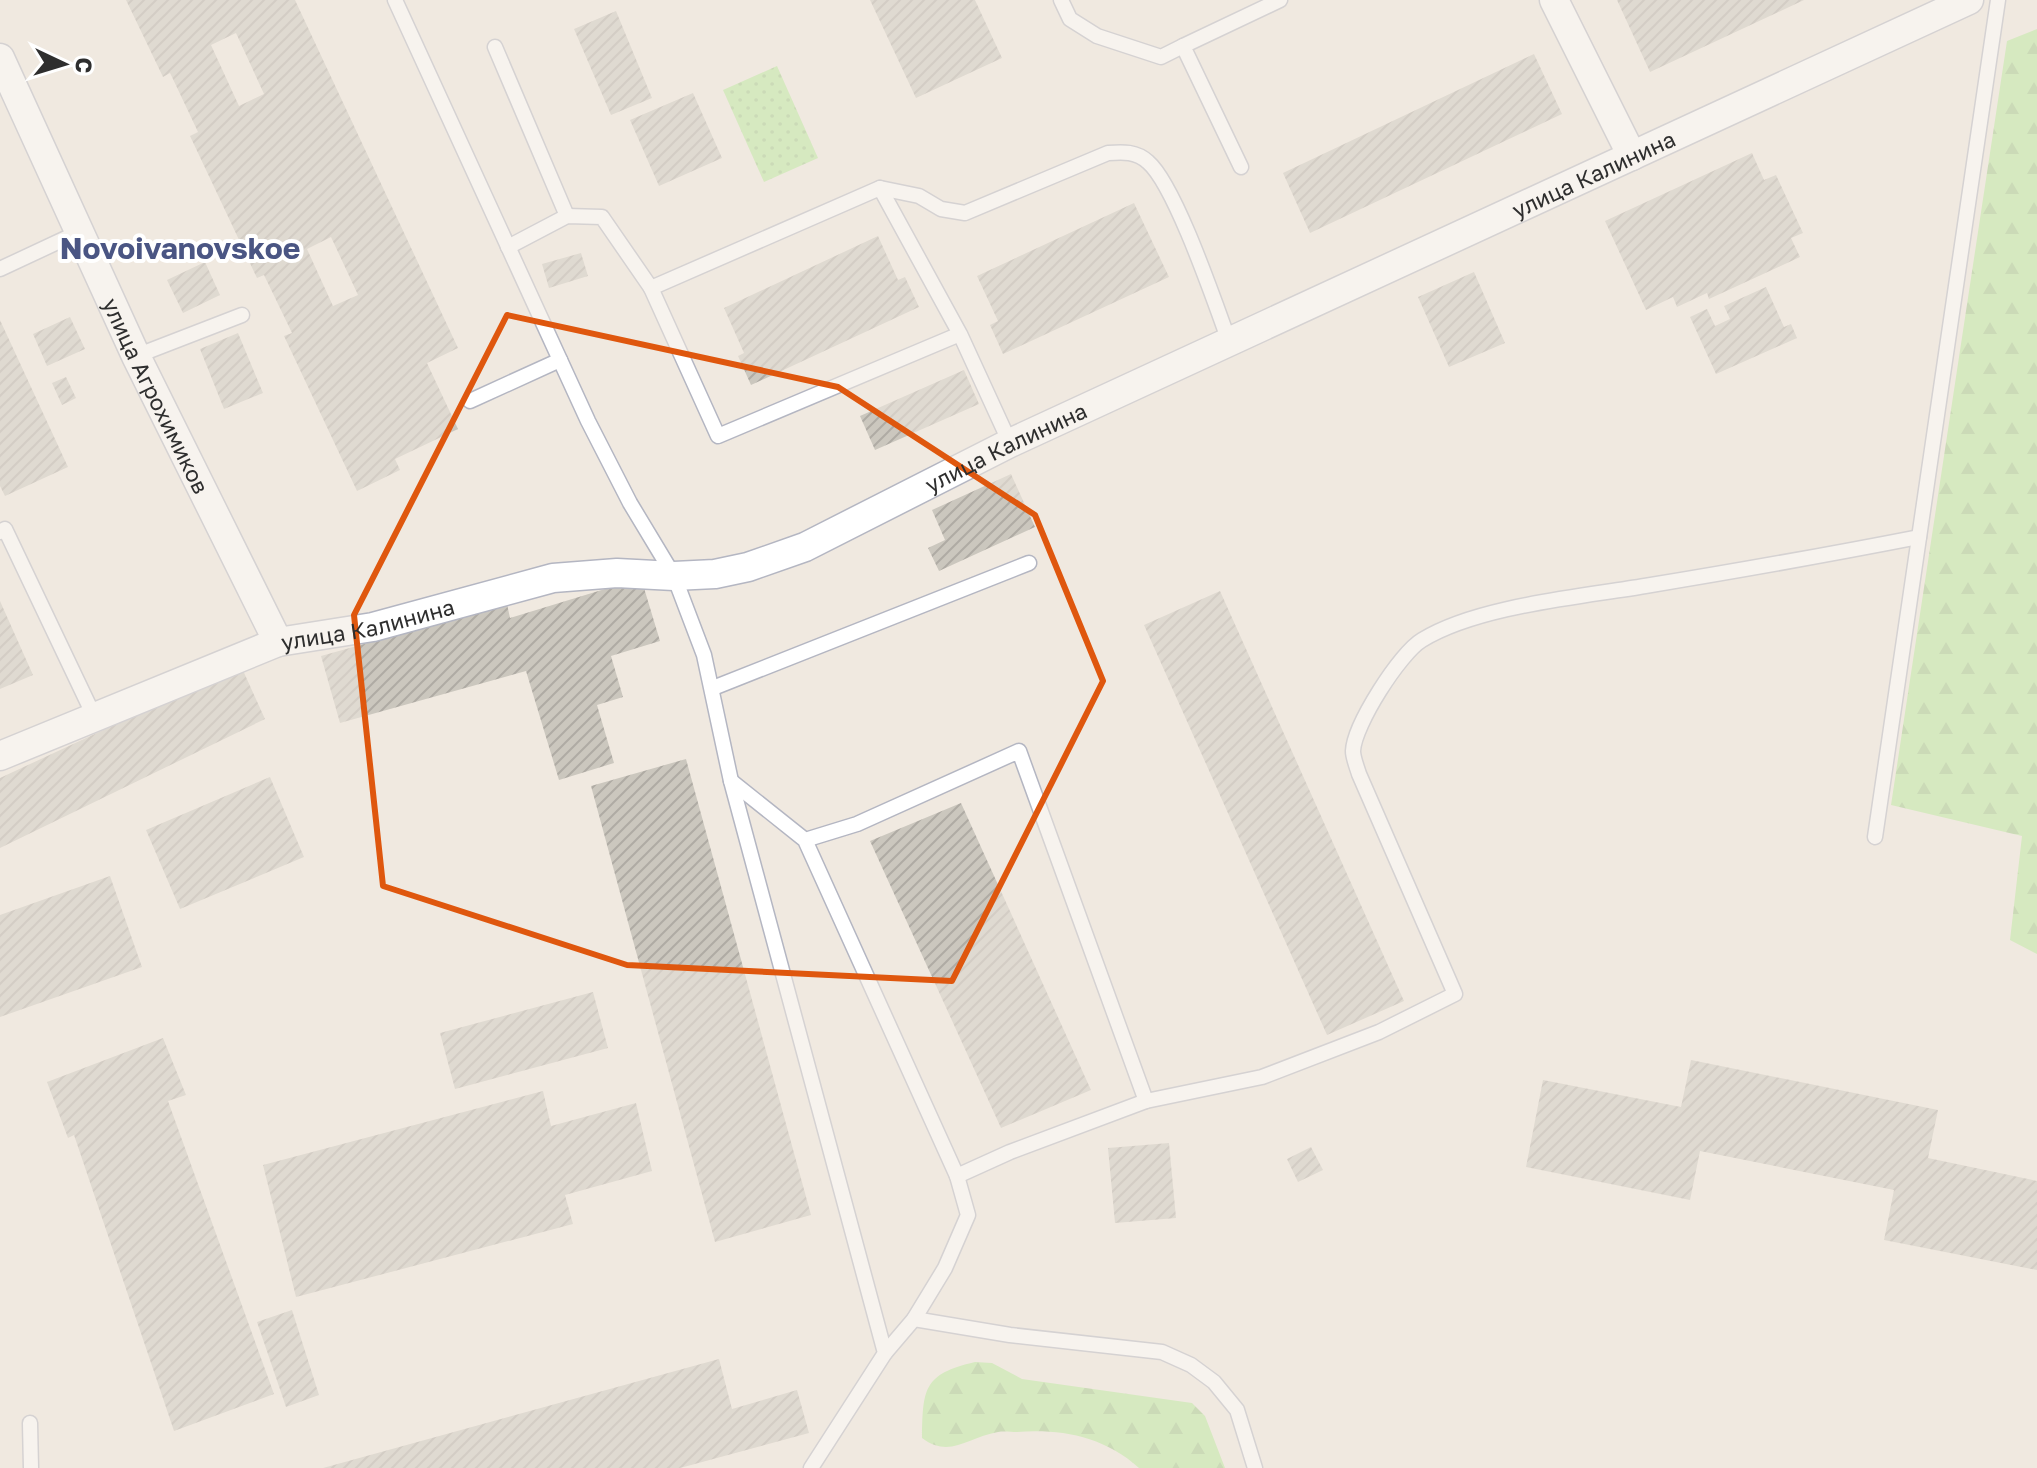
<svg xmlns="http://www.w3.org/2000/svg" width="2037" height="1468" font-family="'Golos Text',sans-serif">
<style>
.forest{fill:url(#forest-firs)}
.park{fill:url(#park-dots)}
.building{fill:url(#building-hatch);fill-rule:evenodd}
.lines{fill:none;stroke-linecap:round;stroke-linejoin:round}
.service-casing{stroke:#b4b6c2;stroke-width:17}
.minor-casing{stroke:#b4b6c2;stroke-width:31}
.service{stroke:#fff;stroke-width:14}
.minor{stroke:#fff;stroke-width:28}
.marked{fill:none;stroke:#df570e;stroke-width:6;stroke-linejoin:round}
.labels{text-anchor:middle;dominant-baseline:central;stroke-width:8;stroke-linejoin:round;paint-order:stroke}
.street-label{font-size:22px;fill:#2e2e2e;stroke:#fff}
.district-label{font-size:30px;font-weight:bold;fill:#4a5583;stroke:#fff}
</style>
<defs>
<pattern id="forest-firs" width="22" height="20" patternUnits="userSpaceOnUse" patternTransform="scale(2)"><rect width="22" height="20" fill="#b6e99a"/><path d="M5 1l3.5 6h-7zM16 11l3.5 6h-7z" fill="#9dc885"/></pattern>
<pattern id="park-dots" width="8" height="8" patternUnits="userSpaceOnUse" patternTransform="scale(2)"><rect width="8" height="8" fill="#b6e99a"/><path d="M2 2h.1M6 6h.1" fill="none" stroke="#9dc885" stroke-width="1.8" stroke-linecap="round"/></pattern>
<pattern id="building-hatch" width="6" height="6" patternUnits="userSpaceOnUse" patternTransform="scale(2)"><rect width="6" height="6" fill="#cbc7be"/><path d="M-1 1l2-2M0 6l6-6M5 7l2-2" fill="none" stroke="#afaba4"/></pattern>
</defs>
<rect width="100%" height="100%" fill="#f0e9e0"/>
<g class="forest">
<path d="M2037 29V954L2010 940 2022 836 1891 805 2007 41Z"/>
<path d="M975 1362 992 1363 1022 1379 1192 1403 1205 1416 1225 1468H1139C1103 1436 1062 1429 1017 1432 1011 1432 1004 1431 998 1432 968 1437 950 1459 922 1438 923 1389 923 1374 975 1362Z"/>
</g>
<path class="park" d="M777 66 818 158 764 182 723 90Z"/>
<g class="building">
<path d="M126 0H295L458 348 427 363 458 429 395 459 400 470 357 491 284 336 292 333 264 275 257 278 190 136 198 132 172 77 170 73 163 77ZM236 33 264 94 239 106 211 45ZM331 237 358 295 333 306 307 249Z"/>
<path d="M870 0H975L1002 58 916 98Z"/>
<path d="M1617 0H1804L1650 72Z"/>
<path d="M616 11 652 98 611 115 574 29Z"/>
<path d="M1534 54 1562 114 1310 233 1283 173Z"/>
<path d="M693 93 722 158 659 186 630 120Z"/>
<path d="M1752 153 1764 180 1776 175 1803 233 1791 238 1800 257 1709 299 1707 293 1677 307 1673 297 1646 310 1605 221Z"/>
<path d="M1134 203 1169 277 1003 354 990 325 998 321 977 276Z"/>
<path d="M878 236 898 280 905 277 919 307 751 385 738 356 744 353 724 308Z"/>
<path d="M581 253 588 276 549 288 542 264Z"/>
<path d="M205 262 220 295 183 313 167 280Z"/>
<path d="M1474 272 1505 343 1449 367 1418 297Z"/>
<path d="M1766 287 1784 327 1791 324 1797 338 1716 374 1690 317 1707 309 1715 326 1730 319 1724 306Z"/>
<path d="M70 317 85 349 47 366 33 334Z"/>
<path d="M0 320 68 467 5 496 0 486Z"/>
<path d="M238 333 263 393 224 409 200 349Z"/>
<path d="M964 370 979 404 875 450 860 416Z"/>
<path d="M66 377 76 398 62 405 52 383Z"/>
<path d="M1011 474 1035 527 939 571 928 548 945 540 932 510Z"/>
<path d="M641 578 660 641 611 656 623 697 597 705 614 763 559 780 526 671 340 723 321 656 507 604 510 618Z"/>
<path d="M1220 591 1404 1001 1327 1035 1144 625Z"/>
<path d="M0 601 33 675 0 689Z"/>
<path d="M241 666 265 719 0 848V778Z"/>
<path d="M686 759 811 1215 715 1242 591 786Z"/>
<path d="M270 777 304 857 180 909 146 830Z"/>
<path d="M961 803 1091 1090 1001 1128 870 841Z"/>
<path d="M110 876 142 967 0 1017V915Z"/>
<path d="M593 992 608 1048 455 1089 440 1033Z"/>
<path d="M163 1038 186 1095 168 1101 274 1394 174 1431 74 1135 68 1138 47 1082Z"/>
<path d="M1691 1060 1938 1110 1928 1158 2037 1181V1270L1884 1240 1894 1190 1700 1151 1690 1200 1526 1167 1543 1080 1681 1107Z"/>
<path d="M543 1091 551 1126 636 1103 652 1171 565 1195 573 1224 296 1297 263 1165Z"/>
<path d="M1169 1143 1176 1218 1115 1223 1108 1148Z"/>
<path d="M1311 1147 1323 1170 1298 1182 1287 1159Z"/>
<path d="M292 1310 319 1395 286 1407 257 1322Z"/>
<path d="M719 1359 732 1409 797 1390 809 1433 680 1468H323Z"/>
</g>
<g class="lines">
<g class="service-casing">
<g id="service">
<path d="M395 0 588 421 630 503 674 576 704 655 731 781 885 1353 811 1468"/>
<path d="M1061 0 1070 19 1097 36 1161 57 1183 46"/>
<path d="M495 47 567 216"/>
<path d="M1241 167 1183 46 1280 0"/>
<path d="M880 188 919 196 941 209 965 213 1108 153C1123 152 1136 151 1148 162 1175 185 1215 303 1229 341"/>
<path d="M508 247 567 216 602 217 651 288"/>
<path d="M0 269 79 232"/>
<path d="M960 334 718 436 651 288 880 188 960 334 1010 443"/>
<path d="M136 356 242 315"/>
<path d="M470 401 560 360"/>
<path d="M0 532 5 529 94 716"/>
<path d="M713 688 1029 563"/>
<path d="M731 781 805 840 857 824 1019 751 1146 1101 1010 1152 957 1176 805 840"/>
<path d="M1875 837 1998 0"/>
<path d="M1146 1101 1262 1077 1379 1032 1455 994 1359 774C1357 767 1353 758 1353 751 1354 725 1400 653 1422 640 1477 606 1580 597 1645 586 1736 571 1827 555 1919 537"/>
<path d="M914 1319 1010 1335 1162 1352 1191 1365 1214 1382 1237 1410 1255 1468"/>
<path d="M885 1353 914 1319 945 1268 968 1215 957 1176"/>
<path d="M30 1423 31 1468"/>
</g>
</g>
<g class="minor-casing">
<g id="minor">
<path d="M1554 0 1632 156"/>
<path id="s1" d="M0 58 136 356 278 642"/>
<path id="s2" d="M0 756 278 642 373 627 553 578 617 573 674 576 715 574 748 567 805 547 1010 443 1969 0"/>
</g>
</g>
<use href="#service" class="service"/>
<use href="#minor" class="minor"/>
</g>
<path d="M0 0H2037V1468H0ZM507 315 838 387 1035 515 1103 681 952 981 627 965 383 886 354 615Z" fill="#f0e9e0" fill-opacity=".55" fill-rule="evenodd"/>
<path class="marked" d="M507 315 838 387 1035 515 1103 681 952 981 627 965 383 886 354 615Z"/>
<g class="labels">
<g class="street-label">
<text stroke="none"><textPath href="#s2" startOffset="1712">улица Калинина</textPath></text>
<text stroke="none"><textPath href="#s1" startOffset="372">улица Агрохимиков</textPath></text>
<text stroke="none"><textPath href="#s2" startOffset="1064">улица Калинина</textPath></text>
<text stroke="none"><textPath href="#s2" startOffset="392">улица Калинина</textPath></text>
</g>
<g class="district-label">
<text x="180" y="248">Novoivanovskoe</text>
</g>
</g>
<g transform="translate(64 64) rotate(94)" stroke="#ffffff" stroke-width="6" paint-order="stroke">
<path d="M0-6L14 30L0 20L-14 30Z" fill="#2e2e2e"/>
<text y="-12" font-size="22" font-weight="bold" text-anchor="middle" fill="#2e2e2e">С</text>
</g>
</svg>
